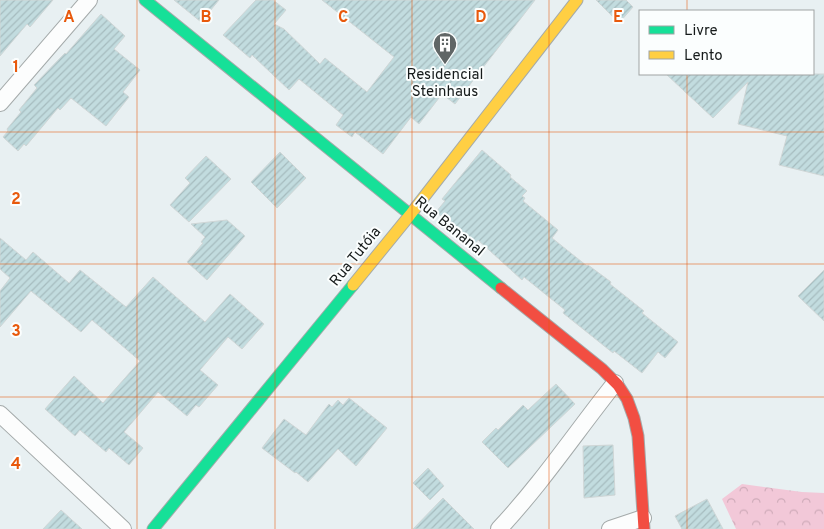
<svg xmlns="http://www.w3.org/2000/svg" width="824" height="529" font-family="Overpass,sans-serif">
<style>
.forest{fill:url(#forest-crowns)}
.building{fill:url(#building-hatch);stroke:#cfd6d6}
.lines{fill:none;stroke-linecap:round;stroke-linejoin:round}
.street-casing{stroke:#a4aaaa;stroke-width:18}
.fast-casing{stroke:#a4aaaa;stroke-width:13}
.slow-casing{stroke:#a4aaaa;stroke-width:13}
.jam-casing{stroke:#a4aaaa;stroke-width:13}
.street{stroke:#fcfdfd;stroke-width:16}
.fast{stroke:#16e098;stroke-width:11}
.slow{stroke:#ffcf43;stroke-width:11}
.jam{stroke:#f24e42;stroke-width:11}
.grid{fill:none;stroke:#e8590c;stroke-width:1;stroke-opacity:0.55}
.labels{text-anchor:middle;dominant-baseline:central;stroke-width:4;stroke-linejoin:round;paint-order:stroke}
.poi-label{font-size:15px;fill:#161b1b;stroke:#fbfefe}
.street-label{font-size:15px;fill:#161b1b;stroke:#fbfefe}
.grid-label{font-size:16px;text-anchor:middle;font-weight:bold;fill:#e8590c;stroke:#fbfefe;stroke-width:4;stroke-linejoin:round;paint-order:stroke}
</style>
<defs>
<pattern id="forest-crowns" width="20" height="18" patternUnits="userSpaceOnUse" patternTransform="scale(1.25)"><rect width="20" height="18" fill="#f2c8d8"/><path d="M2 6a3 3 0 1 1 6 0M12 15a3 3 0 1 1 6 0" fill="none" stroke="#cfabb9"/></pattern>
<pattern id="building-hatch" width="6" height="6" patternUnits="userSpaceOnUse" patternTransform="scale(1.25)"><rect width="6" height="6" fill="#c2dcdf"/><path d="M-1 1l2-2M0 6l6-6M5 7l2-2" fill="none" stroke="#a6bcbf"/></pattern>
</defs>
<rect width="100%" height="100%" fill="#e8f0f2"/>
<path class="forest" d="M742 484 802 492 824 493V529H736L722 499Z"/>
<g class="building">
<path d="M0 0H53L30 27 27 24 0 56Z"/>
<path d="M174 0H219L201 22Z"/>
<path d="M256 0H273L286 10 274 24 284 29 320 64 325 58 367 92 394 57 322 0H535L455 104 442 94 419 124 411 117 383 154 355 132 352 137 336 125 343 115 299 79 289 90 252 55 250 58 223 35Z"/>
<path d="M596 0H626L633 7 619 23Z"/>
<path d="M101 14 125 36 114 49 140 70 123 92 129 97 106 126 71 98 60 110 58 108 26 146 24 144 18 151 3 137 8 131 7 129 21 112 19 110 37 88 34 85 65 53 66 54Z"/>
<path d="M666 74H824V176L779 165 787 136 738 124 748 82 713 118Z"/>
<path d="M482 150 511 175 510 177 527 191 522 196 525 198 523 201 558 230 552 238 587 266 588 265 611 282 610 284 644 311 642 313 678 342 665 358 658 352 642 373 614 351 613 353 563 313 565 310 524 277 522 280 478 240 475 244 436 212 445 201 442 199Z"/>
<path d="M280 152 306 178 277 208 251 182Z"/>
<path d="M206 156 231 179 189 222 170 205 190 183 185 178Z"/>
<path d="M227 220 245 236 207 280 187 262 203 243 201 242 205 237 191 224Z"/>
<path d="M0 238 26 260 33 252 69 283 80 270 126 307 153 277 205 322 230 294 264 324 242 349 228 337 200 370 218 385 199 407 196 405 187 416 158 392 124 432 143 448 129 465 109 448 106 452 80 430 75 436 45 409 74 376 103 403 140 361 92 320 81 332 31 291 0 327V291L10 278 0 269Z"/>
<path d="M824 270V321L798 296Z"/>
<path d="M556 384 575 404 508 468 482 442 496 428 498 430 523 405 528 410Z"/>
<path d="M349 398 387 428 356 466 338 449 308 482 296 472 295 473 262 448 284 419 306 435 329 404 332 407 338 400 343 405Z"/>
<path d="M613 445 615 495 584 498 583 446Z"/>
<path d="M428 468 444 486 430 500 413 483Z"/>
<path d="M443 498 474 529H413Z"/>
<path d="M707 499 723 529H682L675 516Z"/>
<path d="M61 510 82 529H43Z"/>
</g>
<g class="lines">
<g class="street-casing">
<g id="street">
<path d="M0 103 89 0"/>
<path d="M0 414 123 529"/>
<path d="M499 529C542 483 576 432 615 383"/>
<path d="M610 529 643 518"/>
</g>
</g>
<g class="fast-casing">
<g id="fast">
<path d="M145 0 501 288"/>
<path d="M153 529 353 285"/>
</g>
</g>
<g class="slow-casing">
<path id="slow" d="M353 285 410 215 577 0"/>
</g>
<g class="jam-casing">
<path id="jam" d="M501 288 602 369 618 385 627 399 634 418 638 436 644 529"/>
</g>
<use href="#street" class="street"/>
<use href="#fast" class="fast"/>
<use href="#slow" class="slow"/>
<use href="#jam" class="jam"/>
</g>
<path class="grid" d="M137 0V529M275 0V529M412 0V529M549 0V529M687 0V11M687 74V529M0 132H824M0 264H824M0 397H824"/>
<defs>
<g id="building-pin" transform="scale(1.25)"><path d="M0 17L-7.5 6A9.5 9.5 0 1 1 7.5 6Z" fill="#606666" stroke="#fbfefe"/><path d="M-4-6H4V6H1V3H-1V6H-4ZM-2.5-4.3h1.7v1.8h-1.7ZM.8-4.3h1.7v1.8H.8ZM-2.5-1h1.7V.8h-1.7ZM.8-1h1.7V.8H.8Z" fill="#fff"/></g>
</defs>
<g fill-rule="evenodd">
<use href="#building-pin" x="445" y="44"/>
</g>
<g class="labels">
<g class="poi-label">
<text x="445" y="75">Residencial<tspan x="445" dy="17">Steinhaus</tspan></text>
</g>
<g class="street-label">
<text transform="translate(449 227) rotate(39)">Rua Bananal</text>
<text transform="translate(356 257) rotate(-51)">Rua Tutóia</text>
</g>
</g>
<g class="grid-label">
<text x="69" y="22">A</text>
<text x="206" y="22">B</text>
<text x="343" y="22">C</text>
<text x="481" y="22">D</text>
<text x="618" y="22">E</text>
<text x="16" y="72">1</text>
<text x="16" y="204">2</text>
<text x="16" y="336">3</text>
<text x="16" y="469">4</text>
</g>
<rect x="639" y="10" width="175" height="65" fill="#fbfefe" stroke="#9fa3a3"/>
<rect x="649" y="26" width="25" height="8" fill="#16e098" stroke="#9fa3a3"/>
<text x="684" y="35" font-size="15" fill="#161b1b">Livre</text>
<rect x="649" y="51" width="25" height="8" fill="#ffcf43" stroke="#9fa3a3"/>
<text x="684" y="60" font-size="15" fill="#161b1b">Lento</text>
</svg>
